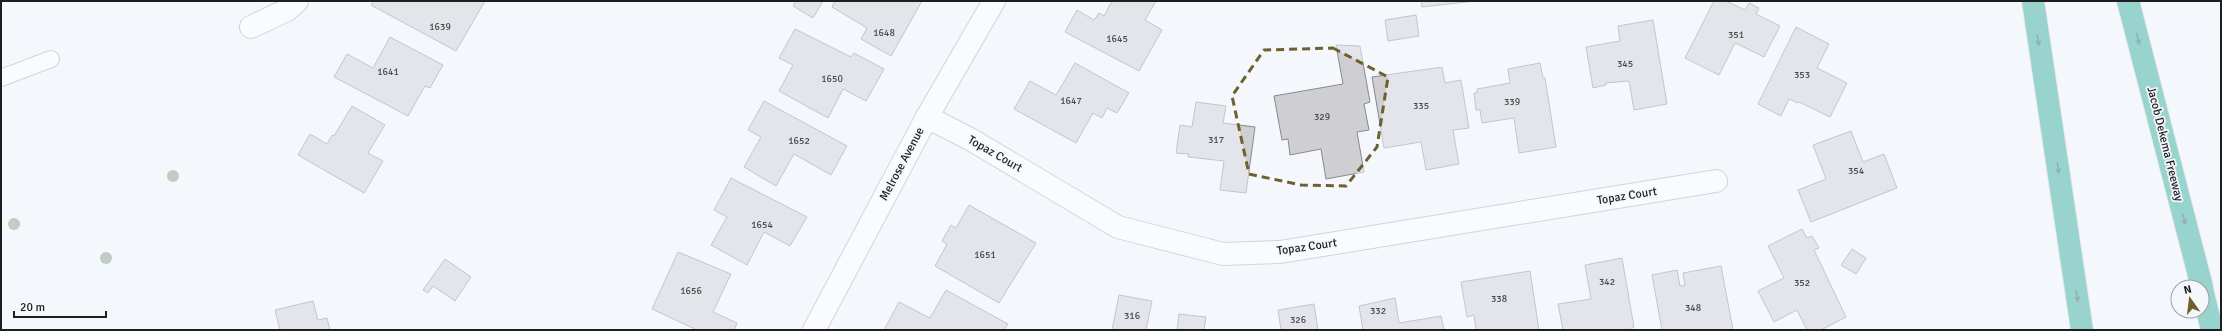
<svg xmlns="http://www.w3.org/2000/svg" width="2222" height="331" font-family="Signika,sans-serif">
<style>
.building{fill:#ceced3;stroke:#88888d}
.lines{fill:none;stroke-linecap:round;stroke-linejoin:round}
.service-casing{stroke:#a6aaae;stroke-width:18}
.minor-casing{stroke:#a6aaae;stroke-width:24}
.tertiary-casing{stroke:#a6aaae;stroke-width:24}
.motorway-casing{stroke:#d6d6d7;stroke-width:24}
.service{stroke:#fff;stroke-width:16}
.minor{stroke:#fff;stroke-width:22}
.tertiary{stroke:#fff;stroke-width:22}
.motorway{stroke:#28a893;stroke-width:22}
.tree{fill:#84977a}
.oneway{fill:#225c54}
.marked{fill:none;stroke:#6f612e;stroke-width:3;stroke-dasharray:8 5;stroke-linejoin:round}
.labels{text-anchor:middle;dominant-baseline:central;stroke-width:3.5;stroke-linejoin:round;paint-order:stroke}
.number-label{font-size:10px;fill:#494a4d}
.street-label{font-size:12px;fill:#1d1e20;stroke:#f4f8fd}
</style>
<rect width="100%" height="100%" fill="#f4f8fd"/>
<g class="building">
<path d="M374 1H485L456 51 371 5Z"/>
<path d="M796 1H823L813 18 793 6Z"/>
<path d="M835 1H922L891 56 861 39 867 28 832 7Z"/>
<path d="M1112 1H1156L1145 20 1162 30 1139 71 1065 32 1077 10 1094 20 1099 13 1104 16Z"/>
<path d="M1421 1H1475L1422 7Z"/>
<path d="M1714 1H1726L1745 10 1749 3 1759 8 1756 14 1780 26 1764 57 1735 43 1719 75 1685 58Z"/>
<path d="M1416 15 1419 36 1388 41 1385 20Z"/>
<path d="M1653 20 1667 104 1634 110 1629 81 1606 83V85L1593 88 1586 47 1620 41 1618 26Z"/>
<path d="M1796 27 1829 44 1817 68 1847 83 1830 117 1799 102 1798 103 1789 99 1781 116 1758 104Z"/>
<path d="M795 29 851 57 854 53 884 69 866 101 843 89 828 118 779 91 793 65 779 58Z"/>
<path d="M390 37 443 65 430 88 425 86 408 116 334 77 347 54 373 68Z"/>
<path d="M1336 45 1360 46 1370 102 1364 104 1369 130 1357 132 1364 172 1326 179 1321 149 1290 155 1288 139 1282 140 1274 96 1343 84Z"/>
<path d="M1075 63 1129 93 1117 113 1107 108 1102 118 1093 113 1076 143 1014 109 1030 81 1056 95Z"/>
<path d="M1540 63 1543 78H1545L1556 147 1519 153 1514 118 1482 123 1480 110H1476L1474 93H1477V89L1510 83 1508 69Z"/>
<path d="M1442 67 1445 83 1461 80 1469 128 1453 130 1459 164 1426 170 1421 142 1384 148 1372 77Z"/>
<path d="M764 101 847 146 831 175 794 154 776 186 744 167 761 137 748 130Z"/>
<path d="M1196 102 1226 106 1223 123 1255 127 1246 193 1220 190 1224 161 1188 157 1189 154 1176 153 1180 125 1192 127Z"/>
<path d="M352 106 385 125 368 153 383 161 364 193 298 155 310 134 327 144 332 135 334 136Z"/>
<path d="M1851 131 1863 162 1884 154 1897 188 1811 222 1798 190 1826 179 1813 145Z"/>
<path d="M731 178 807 217 790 246 764 232 747 265 711 245 727 217 714 210Z"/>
<path d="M969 205 1036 243 999 303 935 266 947 244 942 241 951 225 956 228Z"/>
<path d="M1802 229 1807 238 1812 236 1819 248 1814 250 1846 317 1821 330H1807L1797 310 1774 322 1758 291 1784 278 1768 246Z"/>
<path d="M1852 249 1866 258 1856 274 1841 265Z"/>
<path d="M678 252 731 274 713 312 737 323 734 330H697L652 309Z"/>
<path d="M1622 258 1634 327H1632V330H1563L1558 304 1591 299 1585 265Z"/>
<path d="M445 259 471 277 455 301 433 286 428 293 423 290Z"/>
<path d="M1721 266 1733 330H1662L1652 275 1677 270 1680 286 1685 285 1683 273Z"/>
<path d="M1530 271 1539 330H1476L1474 315 1467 317 1461 282Z"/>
<path d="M946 290 1008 324 1004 330H884L899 302 930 318Z"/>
<path d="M1119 295 1152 301 1146 330H1112Z"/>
<path d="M1395 298 1399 323 1441 316 1444 330H1363L1359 306Z"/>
<path d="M313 301 318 320 327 318 330 330H280L275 310Z"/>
<path d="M1314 304 1318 330H1281L1278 310Z"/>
<path d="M1179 314 1206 317 1204 330H1177Z"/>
</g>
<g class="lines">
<g class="service-casing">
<path id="service" d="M1 78 51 59"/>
</g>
<g class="minor-casing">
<g id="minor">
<path d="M251 27 287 10 297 1"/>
<path d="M927 117 970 139 1118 227 1223 254 1280 252 1716 181"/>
</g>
</g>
<g class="tertiary-casing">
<path id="tertiary" d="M814 330 927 117 994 1"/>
</g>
<g class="motorway-casing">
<g id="motorway">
<path d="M2033 1 2082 330"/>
<path d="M2128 1 2202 287"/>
<path d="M2202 289 2212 330"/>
</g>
</g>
<use href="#service" class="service"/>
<use href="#minor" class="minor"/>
<use href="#tertiary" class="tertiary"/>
<use href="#motorway" class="motorway"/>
</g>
<g class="tree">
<circle cx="173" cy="176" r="6"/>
<circle cx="14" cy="224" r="6"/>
<circle cx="106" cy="258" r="6"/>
</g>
<defs><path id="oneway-solid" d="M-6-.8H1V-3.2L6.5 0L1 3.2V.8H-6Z"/></defs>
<g class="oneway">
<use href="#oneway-solid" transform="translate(2138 39) rotate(76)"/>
<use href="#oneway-solid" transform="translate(2038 40) rotate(81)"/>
<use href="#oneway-solid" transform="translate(2058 168) rotate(81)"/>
<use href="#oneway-solid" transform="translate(2184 219) rotate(76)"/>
<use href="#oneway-solid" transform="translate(2077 296) rotate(81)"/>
</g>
<path d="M0 0H2222V331H0ZM1333 48 1388 77 1377 147 1346 186 1301 185 1249 174 1232 96 1264 50Z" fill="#f4f8fd" fill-opacity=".55" fill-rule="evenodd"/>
<path class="marked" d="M1333 48 1388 77 1377 147 1346 186 1301 185 1249 174 1232 96 1264 50Z"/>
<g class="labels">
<g class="number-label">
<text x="440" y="27">1639</text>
<text x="884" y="33">1648</text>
<text x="1736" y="35">351</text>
<text x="1117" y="39">1645</text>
<text x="1625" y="64">345</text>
<text x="388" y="72">1641</text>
<text x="1802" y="75">353</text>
<text x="832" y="79">1650</text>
<text x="1071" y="101">1647</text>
<text x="1512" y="102">339</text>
<text x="1421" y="106">335</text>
<text x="1322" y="117">329</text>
<text x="1216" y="140">317</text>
<text x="799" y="141">1652</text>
<text x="1856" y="171">354</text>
<text x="762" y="225">1654</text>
<text x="985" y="255">1651</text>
<text x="1607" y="282">342</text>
<text x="1802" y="283">352</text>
<text x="691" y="291">1656</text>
<text x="1499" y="299">338</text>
<text x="1693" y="308">348</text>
<text x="1378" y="311">332</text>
<text x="1132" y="316">316</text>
<text x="1298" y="320">326</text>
</g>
<g class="street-label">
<text transform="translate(2165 144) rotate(76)">Jacob Dekema Freeway</text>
<text transform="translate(995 154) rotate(30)">Topaz Court</text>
<text transform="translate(902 164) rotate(-62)">Melrose Avenue</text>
<text transform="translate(1627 196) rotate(-9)">Topaz Court</text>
<text transform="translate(1307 247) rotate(-8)">Topaz Court</text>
</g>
</g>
<rect width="2222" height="331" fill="none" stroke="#1d1e20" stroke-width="4"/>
<g transform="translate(2190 299) rotate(346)"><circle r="19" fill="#f4f8fd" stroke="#9ea1a5"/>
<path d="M0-3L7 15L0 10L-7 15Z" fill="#6f612e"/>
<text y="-6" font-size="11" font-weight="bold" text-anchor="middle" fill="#1d1e20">N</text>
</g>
<path d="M14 311v6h92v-6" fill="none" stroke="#1d1e20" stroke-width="2"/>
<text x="20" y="311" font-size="12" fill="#1d1e20" stroke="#f4f8fd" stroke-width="3" paint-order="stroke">20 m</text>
</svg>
